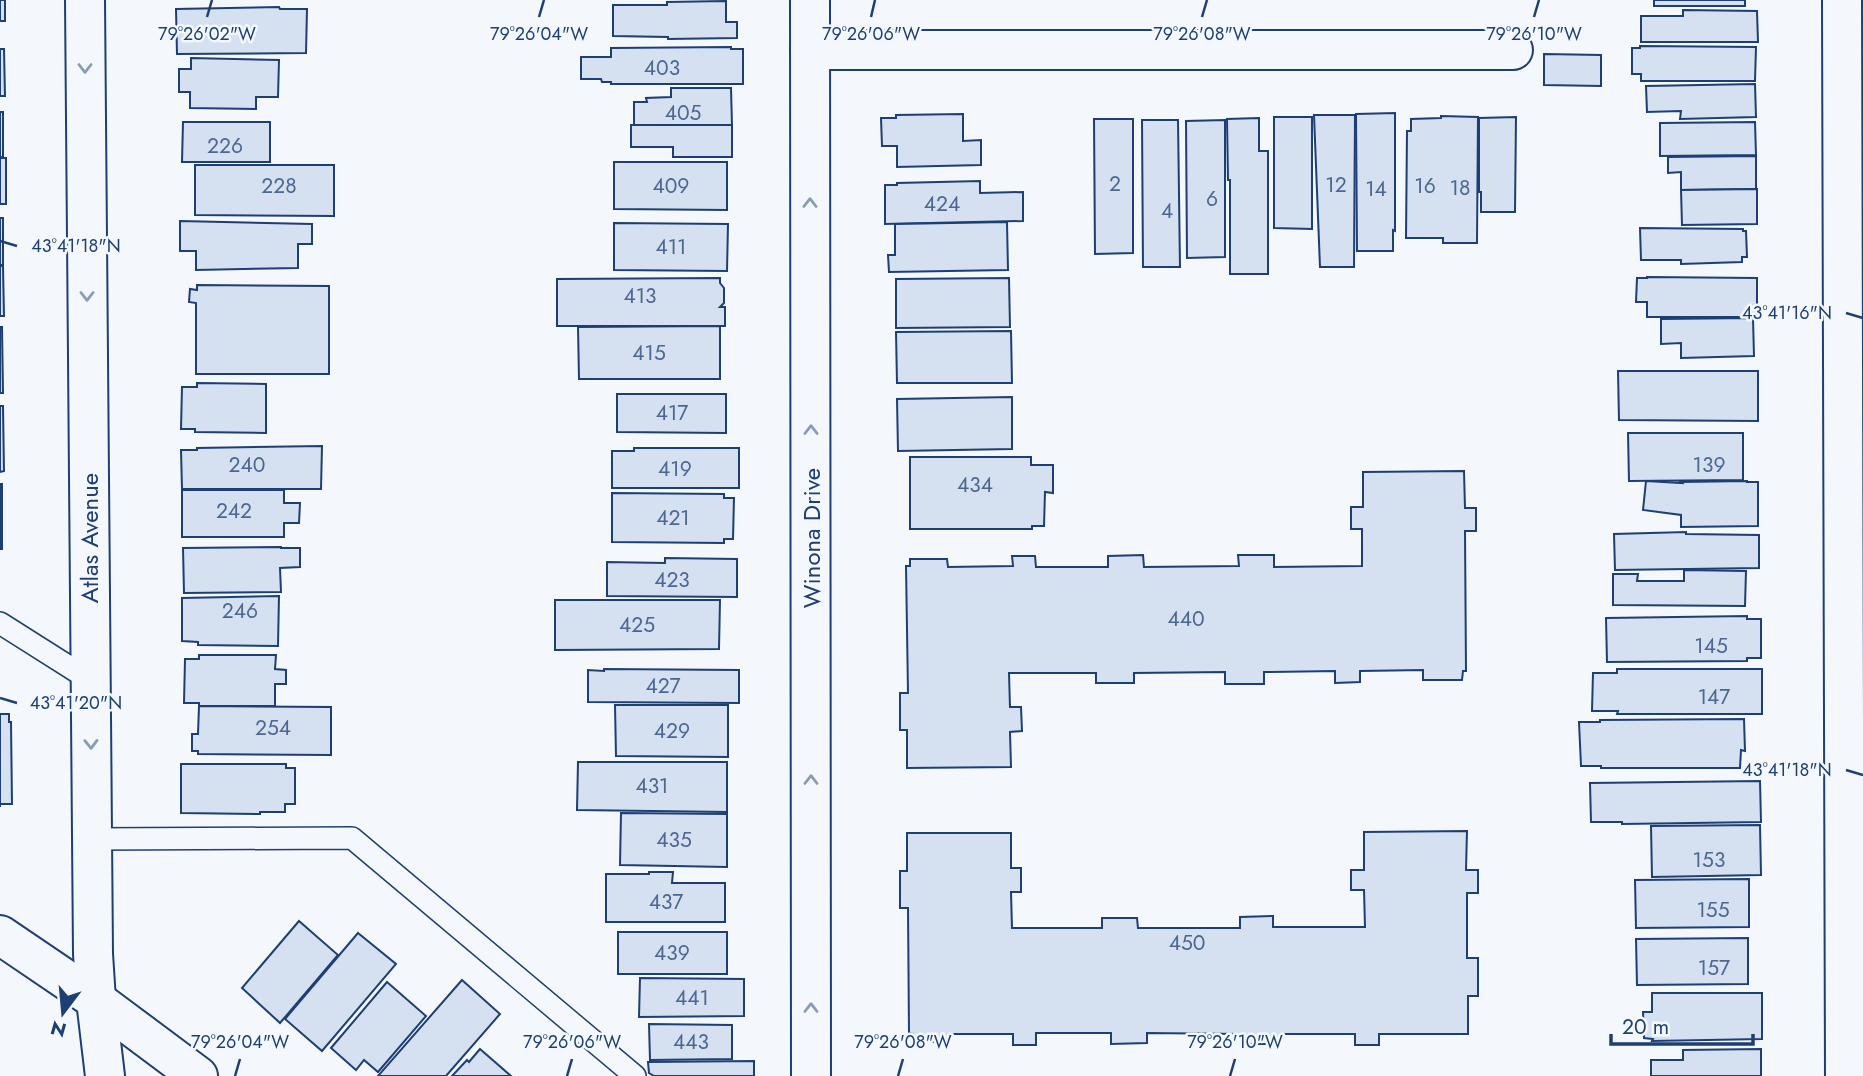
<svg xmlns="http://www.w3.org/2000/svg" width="1863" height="1076" font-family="Jost,sans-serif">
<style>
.building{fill:#d5e0f0;stroke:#1d3f73;stroke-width:2}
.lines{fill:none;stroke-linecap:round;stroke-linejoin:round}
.lane-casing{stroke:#1d3f73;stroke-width:24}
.street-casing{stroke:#1d3f73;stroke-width:42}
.secondary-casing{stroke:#1d3f73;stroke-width:42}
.lane{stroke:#f4f7fb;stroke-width:21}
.street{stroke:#f4f7fb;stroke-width:38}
.secondary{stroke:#f4f7fb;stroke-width:38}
.oneway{stroke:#889bb7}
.ticks{fill:none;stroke:#1d3f73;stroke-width:2.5}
.labels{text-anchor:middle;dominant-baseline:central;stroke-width:5;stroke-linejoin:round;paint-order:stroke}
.number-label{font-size:21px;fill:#4b6792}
.street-label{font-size:24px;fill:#1d3f73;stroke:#f4f7fb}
.ticks-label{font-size:18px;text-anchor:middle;fill:#1d3f73;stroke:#f4f7fb;stroke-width:5;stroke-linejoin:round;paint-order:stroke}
</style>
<rect width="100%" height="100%" fill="#f4f7fb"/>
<g class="building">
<rect x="0" y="0" width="5" height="21"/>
<rect x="1654" y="0" width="91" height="6"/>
<path d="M726 1V22H737V38L668 39V37L613 36V5H667V2Z"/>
<path d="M279 7 280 9H307L306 53 177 54 176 9Z"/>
<path d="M1683 10 1757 11 1758 42H1641V16H1683Z"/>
<path d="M1640 46 1756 47 1755 81H1641V74H1632V48H1640Z"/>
<path d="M731 47V49H743V84H611V82H602L601 79H581V57H611V48Z"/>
<path d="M0 49H4L5 96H0Z"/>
<path d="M1544 54 1601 55V86L1544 85Z"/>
<path d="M191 58 279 60 278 97H256V109L190 108V92H179V69H191Z"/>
<path d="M1755 84 1756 117 1680 119 1681 111 1647 112 1646 86Z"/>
<path d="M671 88H731L732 125H634V102H647L646 98 671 97Z"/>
<rect x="0" y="112" width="3" height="45"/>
<path d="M1395 113V231L1393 230V251H1357L1356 114Z"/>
<path d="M963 114V141L981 140V165L897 167V146H882L881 118H896V115Z"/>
<path d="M1314 115H1355L1354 267H1320Z"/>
<path d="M1441 116 1478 117 1477 243H1443V238H1406L1407 131H1411V119L1441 118Z"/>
<path d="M1274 117H1312V229L1274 228Z"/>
<path d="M1516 117 1515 212H1481V192H1479V118Z"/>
<path d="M1259 118V151H1268V274H1230V180H1228L1227 119Z"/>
<path d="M1094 119H1133V253L1095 254Z"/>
<path d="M1142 120H1178L1180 267H1143Z"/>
<path d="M1225 120V257L1187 258 1186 121Z"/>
<path d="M183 122H270V162H182Z"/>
<path d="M1755 122 1756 155 1660 156V123Z"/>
<path d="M631 125H732V157H673V147H631Z"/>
<path d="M1756 156V189L1681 190V172L1668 173V157Z"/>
<rect x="0" y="158" width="6" height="46"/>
<path d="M614 162H727V210L614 209Z"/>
<path d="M195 165H334V216L195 215Z"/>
<path d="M980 181V193L1023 192V221L885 224V185H897V183Z"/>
<path d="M1757 189V224L1682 225 1681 190Z"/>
<rect x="0" y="218" width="3" height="47"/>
<path d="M180 221 312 224V244H298V268L196 270V251H180Z"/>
<path d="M1007 222 1008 270 889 272 888 255H895V224Z"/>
<path d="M614 223 728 224 727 271 614 270Z"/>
<path d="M1640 228 1743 229V231H1746L1747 257H1742V262L1681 264V260H1641Z"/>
<path d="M0 266H3L4 316H0Z"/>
<path d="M1647 277 1757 278V317H1647V302H1636L1637 278H1647Z"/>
<path d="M720 278V283L724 288V303L720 307H725V326H557V279Z"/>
<path d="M1009 278 1010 327 896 328V279Z"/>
<path d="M197 285 329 286V374H196V303L189 302 190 289 197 290Z"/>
<path d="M1753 318 1754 356 1681 358V343L1661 344V319Z"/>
<path d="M720 326V379H579L578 327Z"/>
<path d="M0 327H2L3 393H0Z"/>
<path d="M1011 331 1012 383H897L896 332Z"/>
<path d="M1618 371H1758V421L1619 420Z"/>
<path d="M197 383 266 384V433L195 432V429H181L182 387H197Z"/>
<path d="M617 394H726V433L617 432Z"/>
<path d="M1012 397V449L898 451 897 399Z"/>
<path d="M0 406H3L4 471 0 472Z"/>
<path d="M1628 433H1743V480L1629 481Z"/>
<path d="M322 446 321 489H182L181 450H197V448Z"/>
<path d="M634 448H739V488H612V451H634Z"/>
<path d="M910 457H1031V465H1053V493L1045 492 1044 526H1032V529H910Z"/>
<path d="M1464 471 1465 508H1476V531H1465L1466 671H1463L1462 680H1423V670L1360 671V682L1335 683V671L1264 672V684H1225V672L1134 673V683H1096V673H1009L1010 707H1021L1022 731 1010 732 1011 767 907 768V730H900V693H908L906 566H910V559H947L948 567 1013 566 1012 556H1035L1036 567H1108V556L1143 555 1144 567 1239 566 1238 555H1274V567L1362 566V529H1351V507H1363V472Z"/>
<path d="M1646 481 1682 483 1681 482 1747 481V482H1758V526L1681 527V515L1643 510Z"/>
<rect x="0" y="484" width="2" height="65"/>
<path d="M182 490H284V503H300L299 523H284V537H182Z"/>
<path d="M612 493 724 494V498H734L733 539H724V543L612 542Z"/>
<path d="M1686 532V534L1759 535V568L1615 570 1614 534Z"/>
<path d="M281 547V548H300V567L280 568 281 592 184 593 183 548Z"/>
<path d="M665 558 737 559V597L607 596V562L665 563Z"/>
<path d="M1684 570 1746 571 1745 606 1613 605V574H1638L1637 581H1684Z"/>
<path d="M279 596 278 646 198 645V642L182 641V598Z"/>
<path d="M555 600H720L719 649 555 650Z"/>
<path d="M1747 616V619H1761V658H1747V661L1607 662 1606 618Z"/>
<path d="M199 655H276L275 669 286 670V684H275V706H199V703H184L185 659H199Z"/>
<path d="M604 669 739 670V703L588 702V670L604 671Z"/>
<path d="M1617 669H1762V714H1617L1618 711H1592L1593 673H1617Z"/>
<path d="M615 705H728V757L616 756Z"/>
<path d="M199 706 331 707V755L198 754V751H192V734H198Z"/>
<path d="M0 714H9V722H11L12 804H0V807Z"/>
<path d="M1744 719 1745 751 1741 750 1740 768H1601V766H1581L1579 722H1600V720Z"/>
<path d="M578 762H727V812L577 810Z"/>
<path d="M181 764H286V768H295V804H285V812H260V814L181 813Z"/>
<path d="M1760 781 1761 822 1622 824V822H1591L1590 783Z"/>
<path d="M621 813 727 814V867L620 865Z"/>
<path d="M1760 825 1761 875 1652 877 1651 826Z"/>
<path d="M1467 831 1466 870H1478V893H1467V958H1478V996H1468V1034H1379V1045H1355V1034H1280V1044H1242V1034L1147 1033V1043L1111 1044V1033H1036V1045H1013V1034H949V1042H913V1034L909 1033 908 908H900V871H907V833H1011V868H1021V892H1011L1012 928H1102V918H1137L1138 928H1240V917L1273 916V927H1365L1364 890H1351V870H1364V832Z"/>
<path d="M649 872H673L672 883H725V922H606V874H649Z"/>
<path d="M1749 879V927L1636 928 1635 880Z"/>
<path d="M299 921 338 955 280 1023 242 988Z"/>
<rect x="618" y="932" width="109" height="42"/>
<path d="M358 933 396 964 322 1051 285 1019Z"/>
<path d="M1748 938V984L1637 985 1636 939Z"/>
<path d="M640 978 744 979V1016L639 1017Z"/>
<path d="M462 980 500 1014 446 1076H378Z"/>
<path d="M387 982 426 1016 378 1072 364 1060 356 1070 331 1048Z"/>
<path d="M1652 993H1762V1039L1652 1041 1653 1039 1644 1038 1643 1012H1652Z"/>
<path d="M649 1024 732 1025V1059L650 1060Z"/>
<path d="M480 1049 511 1076H452L467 1060 469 1062Z"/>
<path d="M1761 1049V1076H1651V1060H1683V1050Z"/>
<path d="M754 1061V1076H654L649 1073 648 1062Z"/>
</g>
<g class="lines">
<g class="lane-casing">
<g id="lane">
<path d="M0 623 90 680"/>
<path d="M92 839 352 838 635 1076"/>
</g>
</g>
<g class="street-casing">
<g id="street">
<path d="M85 0 93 954 96 1000 105 1076"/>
<path d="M810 0 811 1076"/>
<path d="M1842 0 1845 1076"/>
<path d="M810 50H1513"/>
</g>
</g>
<g class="secondary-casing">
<path id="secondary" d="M0 935 96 1000 198 1076"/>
</g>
<use href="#lane" class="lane"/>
<use href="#street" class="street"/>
<use href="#secondary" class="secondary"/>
</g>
<defs><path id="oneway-chevron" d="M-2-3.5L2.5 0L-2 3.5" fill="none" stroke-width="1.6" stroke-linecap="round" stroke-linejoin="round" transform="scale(1.75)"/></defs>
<g class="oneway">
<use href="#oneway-chevron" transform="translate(85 68) rotate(90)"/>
<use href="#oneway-chevron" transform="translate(810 203) rotate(-90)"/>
<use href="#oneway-chevron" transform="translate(87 296) rotate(90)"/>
<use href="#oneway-chevron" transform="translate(811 430) rotate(-90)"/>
<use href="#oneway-chevron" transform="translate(91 744) rotate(89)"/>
<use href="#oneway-chevron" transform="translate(811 780) rotate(-90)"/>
<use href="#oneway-chevron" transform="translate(811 1008) rotate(-90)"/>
</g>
<path class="ticks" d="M207 17 212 0M539 17 544 0M871 17 875 0M1202 17 1207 0M1534 17 1539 0M0 241 17 246M1846 313 1863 318M0 698 17 703M1846 770 1863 775M235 1076 240 1059M567 1076 572 1059M898 1076 903 1059M1230 1076 1235 1059"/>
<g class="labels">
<g class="number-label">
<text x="662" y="68">403</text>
<text x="683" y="113">405</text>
<text x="225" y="146">226</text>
<text x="1115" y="184">2</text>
<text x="1336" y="185">12</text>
<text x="279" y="186">228</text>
<text x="671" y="186">409</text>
<text x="1425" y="186">16</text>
<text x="1460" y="188">18</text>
<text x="1376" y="189">14</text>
<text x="1212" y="199">6</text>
<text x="942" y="204">424</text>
<text x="1167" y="211">4</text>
<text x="671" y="247">411</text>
<text x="640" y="296">413</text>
<text x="649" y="353">415</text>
<text x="672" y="413">417</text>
<text x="247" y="465">240</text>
<text x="1709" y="465">139</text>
<text x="675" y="469">419</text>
<text x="975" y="485">434</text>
<text x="234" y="511">242</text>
<text x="673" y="518">421</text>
<text x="672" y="580">423</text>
<text x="240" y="611">246</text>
<text x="1186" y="619">440</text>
<text x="637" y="625">425</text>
<text x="1711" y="646">145</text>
<text x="663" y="686">427</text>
<text x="1714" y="697">147</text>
<text x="273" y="728">254</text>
<text x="672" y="731">429</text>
<text x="652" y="786">431</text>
<text x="674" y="840">435</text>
<text x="1709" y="860">153</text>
<text x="666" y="902">437</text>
<text x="1713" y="910">155</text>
<text x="1187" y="943">450</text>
<text x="672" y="953">439</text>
<text x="1714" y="968">157</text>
<text x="692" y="998">441</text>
<text x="691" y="1042">443</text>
</g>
<g class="street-label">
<text transform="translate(89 538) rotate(-90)">Atlas Avenue</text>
<text transform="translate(811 538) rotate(-90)">Winona Drive</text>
</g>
</g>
<g class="ticks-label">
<text x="207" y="40">79°26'02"W</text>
<text x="539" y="40">79°26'04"W</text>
<text x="871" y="40">79°26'06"W</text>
<text x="1202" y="40">79°26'08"W</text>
<text x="1534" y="40">79°26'10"W</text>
<text x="76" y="252">43°41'18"N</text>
<text x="1787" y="319">43°41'16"N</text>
<text x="76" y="709">43°41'20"N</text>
<text x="1787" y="776">43°41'18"N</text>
<text x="240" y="1048">79°26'04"W</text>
<text x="572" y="1048">79°26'06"W</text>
<text x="903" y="1048">79°26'08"W</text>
<text x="1235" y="1048">79°26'10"W</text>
</g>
<g transform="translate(63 1013) rotate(196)" stroke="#f4f7fb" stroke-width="5" paint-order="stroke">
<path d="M0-5L12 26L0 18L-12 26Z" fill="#1d3f73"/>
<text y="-10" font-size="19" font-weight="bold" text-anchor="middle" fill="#1d3f73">N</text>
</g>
<path d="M1611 1034v10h142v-10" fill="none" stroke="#1d3f73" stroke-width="3.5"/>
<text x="1622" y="1034" font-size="21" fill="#1d3f73" stroke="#f4f7fb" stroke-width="5" paint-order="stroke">20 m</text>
</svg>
